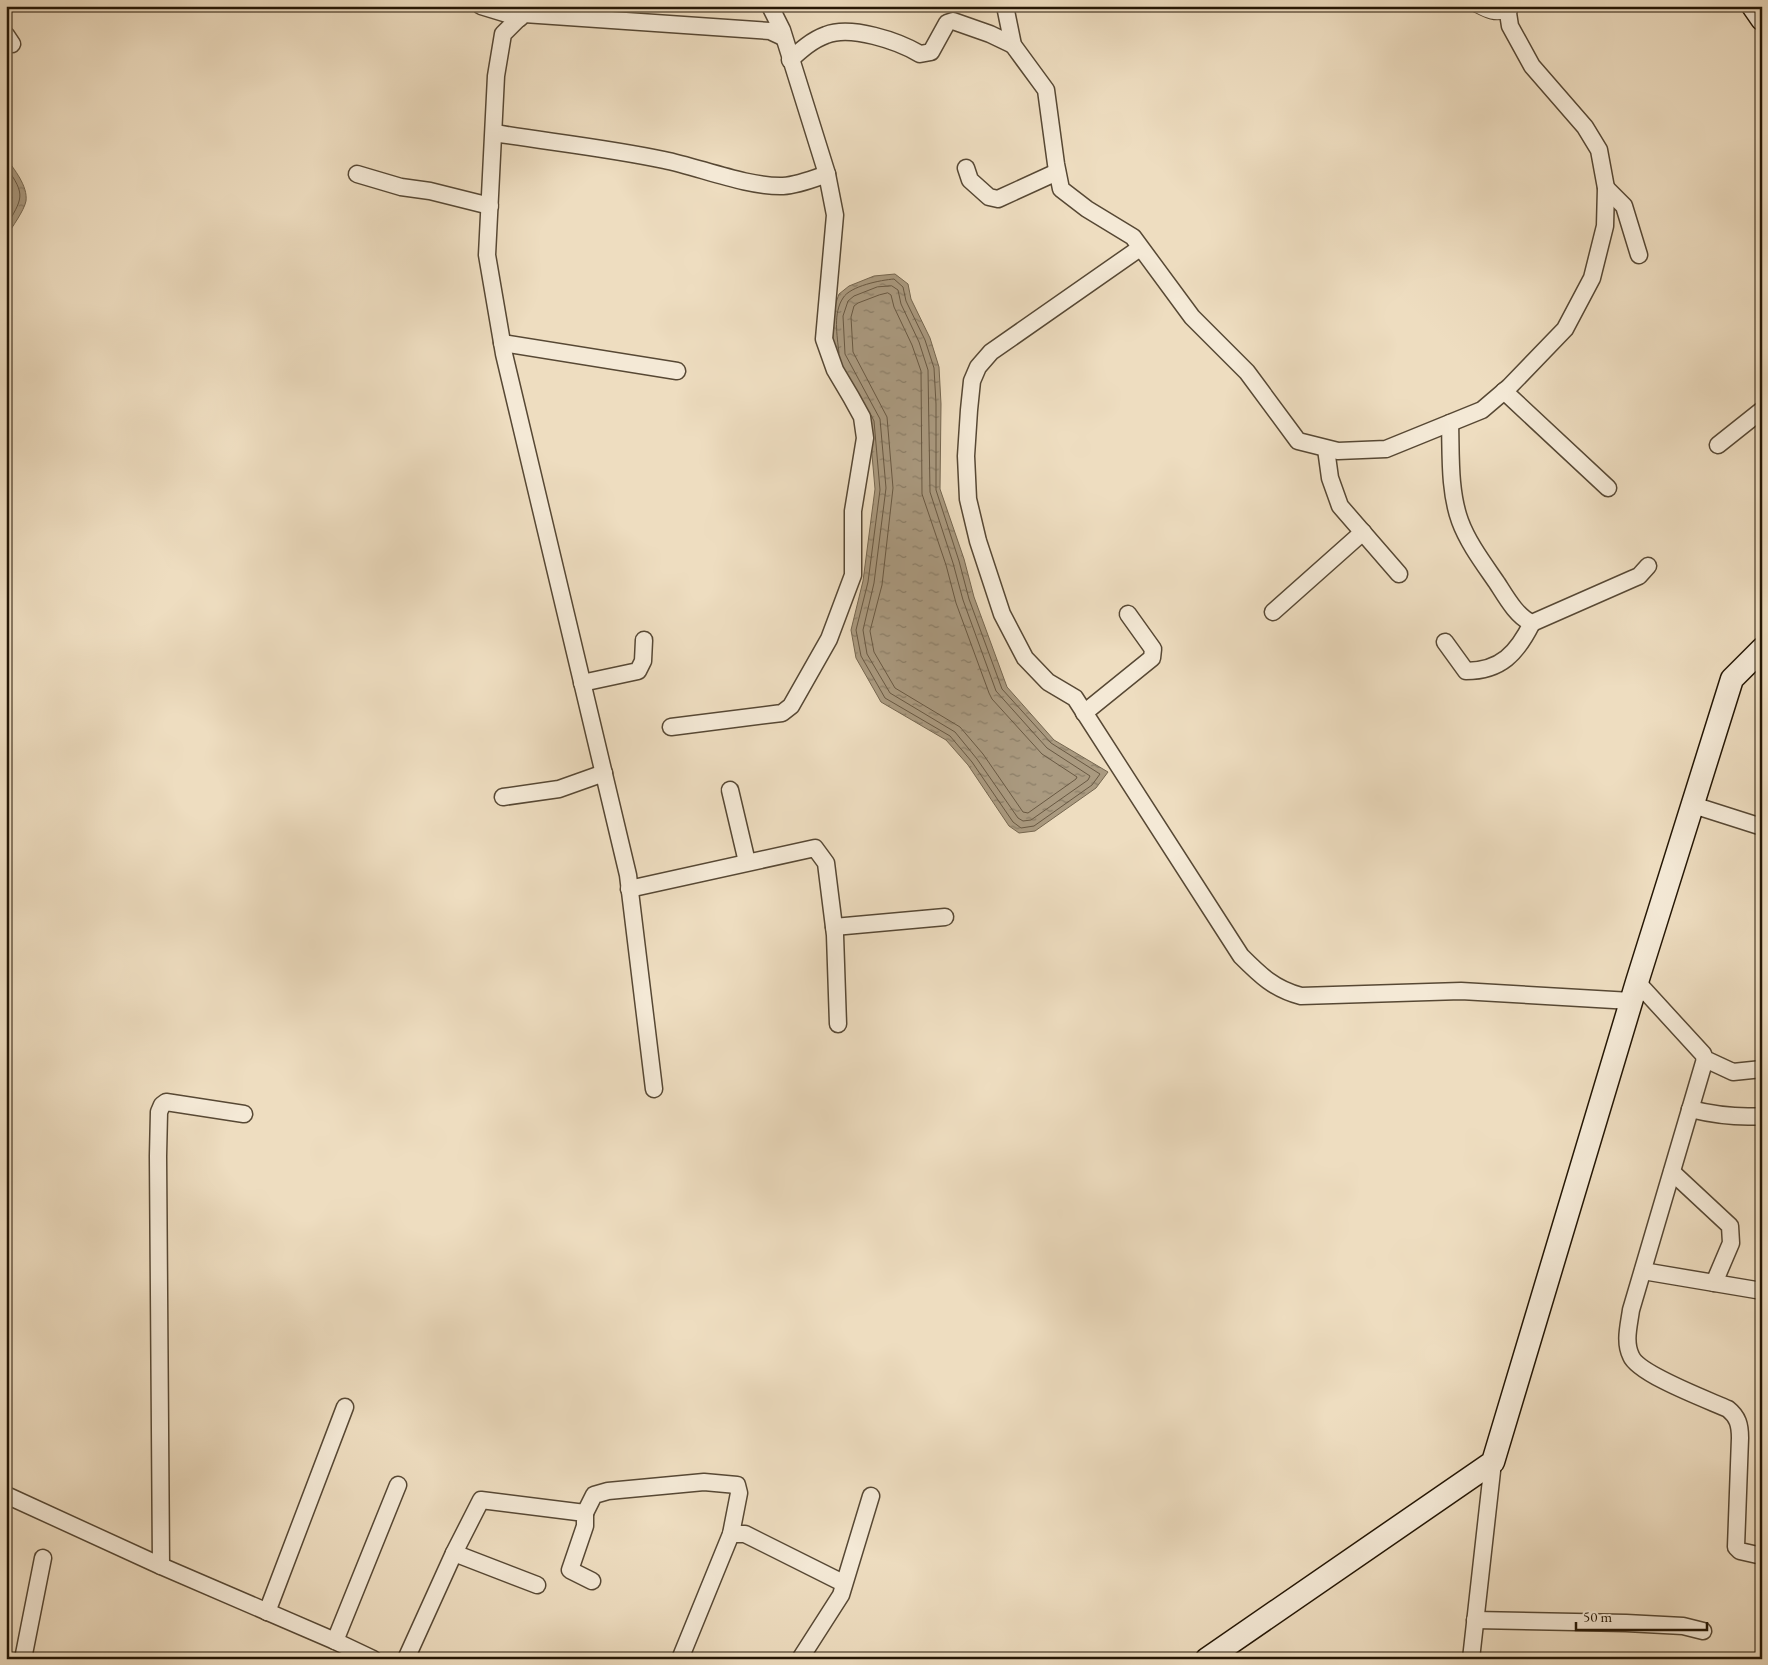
<svg xmlns="http://www.w3.org/2000/svg" width="1768" height="1665" font-family="'EB Garamond',serif">
<style>
.water{fill:url(#water-ripples);stroke:#75664f}
.lines{fill:none;stroke-linecap:round;stroke-linejoin:round}
.shore{stroke:#685842;stroke-width:1}
.service-casing{stroke:#574834;stroke-width:10}
.minor-casing{stroke:#574834;stroke-width:19}
.secondary-casing{stroke:#251705;stroke-width:25}
.service{stroke:#f4e9d6;stroke-width:8}
.minor{stroke:#f4e9d6;stroke-width:16}
.secondary{stroke:#f4e9d6;stroke-width:22}
</style>
<defs>
<pattern id="water-ripples" width="26" height="14" patternUnits="userSpaceOnUse" patternTransform="scale(1.25)"><rect width="26" height="14" fill="#aa9a80"/><path d="M2 4q2-2 4 0t4 0M15 11q2-2 4 0t4 0" fill="none" stroke="#8a7d67"/></pattern>
</defs>
<rect width="100%" height="100%" fill="#eeddc0"/>
<filter id="stains"><feTurbulence type="fractalNoise" baseFrequency=".004" numOctaves="4"/><feColorMatrix values="0 0 0 0 .2 0 0 0 0 .09 0 0 0 0 .02 0 0 0 .5 -.17"/></filter>
<radialGradient id="worn" r=".72"><stop offset=".6" stop-color="#630" stop-opacity="0"/><stop offset="1" stop-color="#630" stop-opacity=".3"/></radialGradient>
<g class="water">
<path d="M6 158C14 169 28 186 26 201 24 211 12 227 6 237Z"/>
<path d="M895 274 908 284 911 299 930 338 939 367 941 404 940 489 964 559 974 597 1007 687 1054 740 1108 772 1096 788 1035 831 1019 833 1009 826 968 765 946 740 881 702 856 658 851 630 863 581 875 489 869 421 834 357 832 314 839 294 849 286 874 276Z"/>
</g>
<g class="lines">
<g class="shore">
<path d="M6 167C27 196 22 198 6 227"/>
<path d="M892 286 898 290 901 304 919 342 928 370 930 492 953 563 963 600 996 691 1047 748 1090 776 1088 780 1031 820 1023 821 1018 818 977 759 955 732 890 693 867 654 863 630 874 583 886 488 880 419 845 354 843 316 848 301 854 296 877 287Z"/>
<path d="M888 293 891 295 894 307 912 345 921 371 922 494 946 565 956 603 989 693 992 699 1042 754 1077 777 1076 779 1028 813 1023 812 983 754 960 727 895 688 874 652 870 631 882 585 893 488 887 417 853 352 851 317 854 306 858 303 879 295Z"/>
<path d="M839 353C837 335 833 313 843 298 850 286 881 280 894 279L903 287 906 301 925 340 934 368 936 404V490L959 561 969 599 1002 689 1051 743 1100 774 1092 785 1034 826 1021 828 1013 822 972 762 950 736 885 698 861 656 856 630 868 582 880 490 874 421 871 415"/>
</g>
<g class="service-casing">
<path id="service" d="M1472 6C1484 12 1494 19 1508 13"/>
</g>
<g class="minor-casing">
<g id="minor">
<path d="M481 6 520 18"/>
<path d="M531 6 503 34 496 76 487 255 504 354 628 875 654 1089"/>
<path d="M1005 6 1013 45 1046 90 1056 164 1061 189 1087 209 1133 237 1192 317 1247 372 1298 441 1338 451 1386 449 1482 410 1509 387 1565 329 1592 278 1605 226 1606 188 1599 150 1585 127 1532 66 1510 26 1508 13 1510 6"/>
<path d="M524 14 770 31 783 37"/>
<path d="M6 35 12 44"/>
<path d="M790 60C801 50 812 40 826 35 851 25 898 41 920 54L931 52 947 23 953 21 990 34 1013 45"/>
<path d="M494 133C550 142 608 148 664 160 699 167 747 187 783 186 798 185 813 179 827 174"/>
<path d="M966 168 970 180 989 197 998 199 1057 172"/>
<path d="M357 174 401 187 430 191 490 206"/>
<path d="M1606 188 1624 206 1639 255"/>
<path d="M1140 248 991 352 978 367 972 381 969 410 966 456 968 499 978 541 1002 614 1025 658 1048 682 1075 698 1241 956C1260 975 1274 989 1301 996L1461 991 1631 1001"/>
<path d="M502 343 677 371"/>
<path d="M1504 391 1608 488"/>
<path d="M1450 423C1451 454 1449 491 1460 521 1468 543 1484 564 1497 583 1506 597 1517 617 1532 623L1632 579 1639 576 1648 566"/>
<path d="M1718 445 1762 410"/>
<path d="M1326 449 1330 478 1340 506 1399 574"/>
<path d="M1273 612 1363 532"/>
<path d="M1445 642 1466 671C1501 671 1517 653 1532 623"/>
<path d="M582 683 638 671 643 661 644 640"/>
<path d="M1084 713 1152 658 1153 649 1128 614"/>
<path d="M671 727 782 713 791 706 829 639 853 575V511L865 438 862 417 851 397 835 370 824 339 835 215 827 174 782 30 770 6"/>
<path d="M730 790 747 862"/>
<path d="M503 797 559 789 604 773"/>
<path d="M1693 805 1762 827"/>
<path d="M629 889 815 848 826 863 835 935 838 1024"/>
<path d="M834 927 945 917"/>
<path d="M1637 982 1703 1054 1705 1059 1733 1072 1762 1069"/>
<path d="M1705 1059 1631 1310C1629 1325 1624 1342 1631 1356 1638 1374 1708 1400 1728 1409 1738 1417 1740 1425 1740 1438L1736 1547 1740 1551 1762 1556"/>
<path d="M1690 1109C1715 1115 1737 1118 1762 1116"/>
<path d="M1672 1172 1730 1226 1731 1243 1714 1283"/>
<path d="M1643 1271 1762 1291"/>
<path d="M6 1495 161 1566 335 1641 373 1659"/>
<path d="M585 1513 594 1495 608 1491 704 1482 737 1485 739 1493 731 1534 680 1659"/>
<path d="M731 1534H745L843 1583"/>
<path d="M454 1553 481 1500 585 1513V1526L570 1570 592 1581"/>
<path d="M161 1566 158 1156 159 1112 162 1105 166 1102 244 1114"/>
<path d="M267 1612 345 1407"/>
<path d="M1475 1620 1626 1623 1683 1626 1703 1631"/>
<path d="M335 1641 398 1485"/>
<path d="M23 1659 43 1558"/>
<path d="M406 1659 454 1553 537 1585"/>
<path d="M800 1659 841 1595 871 1496"/>
<path d="M1471 1659 1493 1462"/>
</g>
</g>
<g class="secondary-casing">
<g id="secondary">
<path d="M1753 6 1762 19"/>
<path d="M1207 1659 1493 1462 1637 982 1732 679 1762 649"/>
</g>
</g>
<use href="#service" class="service"/>
<use href="#minor" class="minor"/>
<use href="#secondary" class="secondary"/>
</g>
<rect width="1768" height="1665" fill="none" stroke="#eeddc0" stroke-width="25"/>
<rect x="8" y="8" width="1753" height="1650" fill="none" stroke="#251705" stroke-width="2.5"/>
<rect x="12" y="12" width="1743" height="1640" fill="none" stroke="#251705"/>
<path d="M1576 1622v8h131v-8" fill="none" stroke="#251705" stroke-width="2.5"/>
<text x="1583" y="1622" font-size="15" fill="#251705" stroke="#f4e9d6" stroke-width="4" paint-order="stroke">50 m</text>
<rect width="100%" height="100%" filter="url(#stains)"/>
<rect width="100%" height="100%" fill="url(#worn)"/>
</svg>
